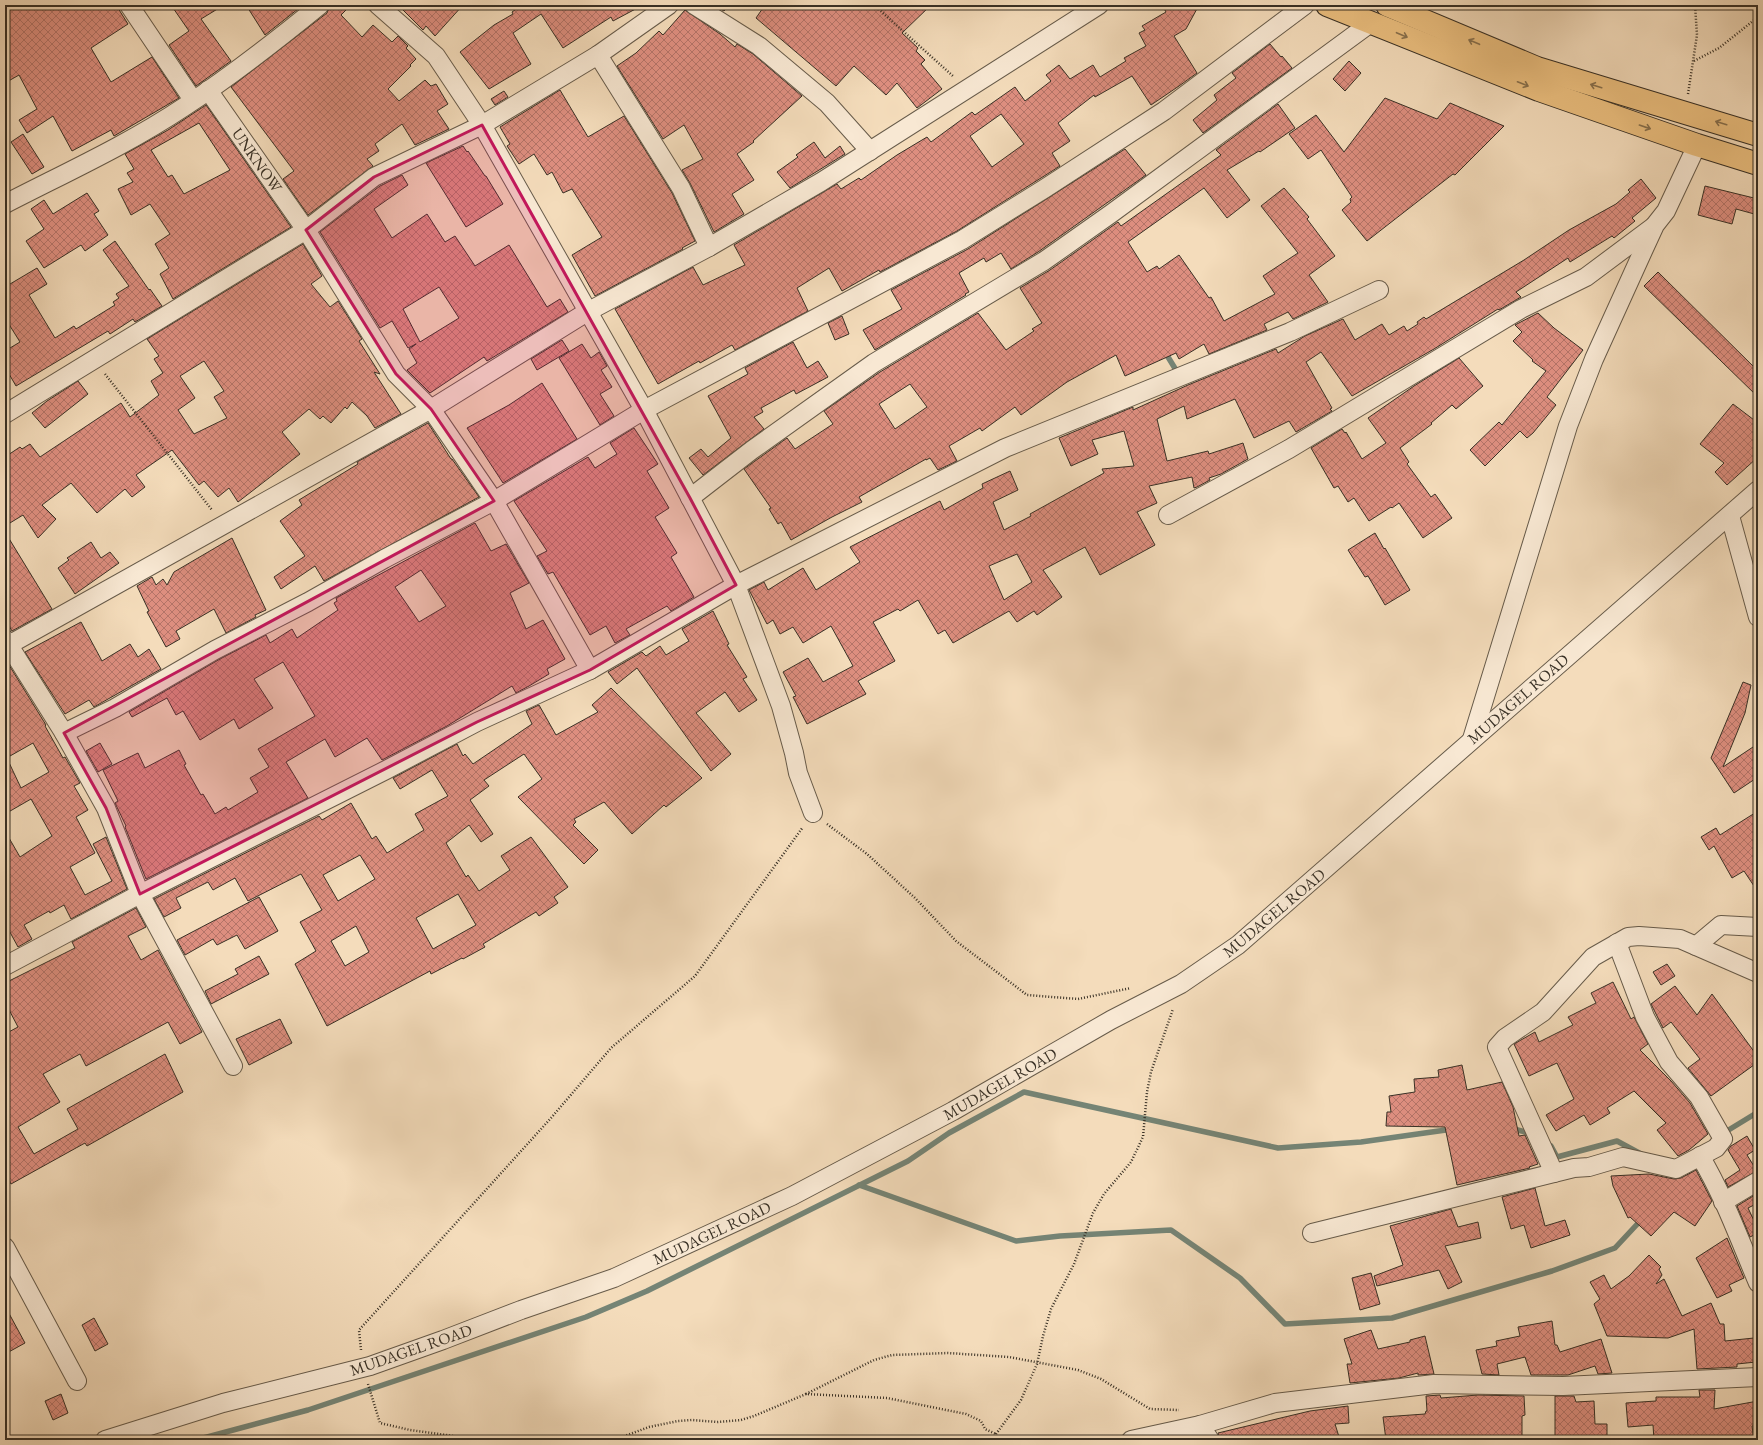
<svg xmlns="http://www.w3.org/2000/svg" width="1763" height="1445" font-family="'EB Garamond',serif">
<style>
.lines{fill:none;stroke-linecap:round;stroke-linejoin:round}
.stream{stroke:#758475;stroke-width:5.5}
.building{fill:url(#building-cross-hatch);stroke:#383025;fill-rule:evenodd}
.minor-casing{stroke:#675b4a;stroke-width:20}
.major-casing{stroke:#383025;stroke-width:24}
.path{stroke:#383025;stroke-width:2.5;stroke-dasharray:1 2;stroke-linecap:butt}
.minor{stroke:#f8e8d3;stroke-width:18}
.major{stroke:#eabe7e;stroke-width:22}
.oneway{stroke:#88704d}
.marked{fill:#c2185b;fill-opacity:0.2;stroke:#c2185b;stroke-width:3;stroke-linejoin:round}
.labels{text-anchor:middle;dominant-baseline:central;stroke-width:3;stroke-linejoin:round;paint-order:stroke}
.street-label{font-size:16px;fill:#383025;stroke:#f8e8d3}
</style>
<defs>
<pattern id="building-cross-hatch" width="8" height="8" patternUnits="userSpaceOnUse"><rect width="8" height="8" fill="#dd8e7f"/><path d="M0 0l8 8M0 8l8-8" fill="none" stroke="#b47468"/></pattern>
</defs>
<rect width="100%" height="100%" fill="#f4dcbb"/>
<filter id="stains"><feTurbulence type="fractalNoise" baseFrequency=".005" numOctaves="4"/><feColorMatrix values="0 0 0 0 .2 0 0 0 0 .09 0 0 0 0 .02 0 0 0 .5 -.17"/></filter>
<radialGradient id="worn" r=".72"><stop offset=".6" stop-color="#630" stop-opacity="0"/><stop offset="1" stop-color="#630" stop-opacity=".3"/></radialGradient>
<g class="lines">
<g class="stream">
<path d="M1165 352 1179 375"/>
<path d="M1510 1128 1533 1134"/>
<path d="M1722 1134 1758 1112"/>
<path d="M1551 1146 1557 1157 1617 1141 1641 1154"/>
<path d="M859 1185 1016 1241 1060 1236 1171 1230 1240 1278 1285 1324 1392 1318 1552 1271 1615 1248 1642 1219"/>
<path d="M196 1440 308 1410 586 1317 647 1291 908 1161 949 1133 1024 1092 1278 1148 1361 1142 1453 1129"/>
</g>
</g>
<g class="building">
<path d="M5 5H116L128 24 91 48 111 82 152 57 179 98 114 136 111 130 72 151 53 116 27 133 19 120 37 109 19 75 5 83Z"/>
<path d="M171 5H224L201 19 231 61 196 86 169 45 189 31Z"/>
<path d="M246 5H303L265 35Z"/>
<path d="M330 5H351L341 15 362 37 373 25 392 42 398 36 408 46 406 48 416 59 410 65 411 66 388 89 399 101 425 80 431 86 436 84 448 104 437 111 449 129 415 145 402 124 375 144 379 151 367 159 373 166 308 215 283 179 294 171 231 87 327 13Z"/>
<path d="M398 5H463L435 36 426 26 423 30Z"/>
<path d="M522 5H643L613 21 611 17 563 48 541 14 513 33 531 64 489 89 460 52 494 25 513 14 512 12Z"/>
<path d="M714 5H730L724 11Z"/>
<path d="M765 5H931L902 33 918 48 916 51 925 60 921 64 942 89 917 108 897 83 886 95 854 66 836 86 756 18Z"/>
<path d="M1162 5H1199L1186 29 1174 36 1197 73 1179 86 1151 105 1132 76 1095 97 1094 95 1058 123 1070 141 1052 153 1060 166 957 231 880 272 879 270 842 291 829 268 797 288 808 311 735 350 732 345 700 363 699 361 658 384 615 309 693 267 703 285 745 265 734 245 837 184 841 189 859 178 861 180 897 155 927 137 931 142 972 112 975 115 1015 87 1025 101 1051 81 1046 75 1059 65 1070 79 1093 65 1100 77 1126 61 1124 58 1146 46 1139 33 1145 30 1142 26 1166 12ZM1001 114 1024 144 992 167 970 136Z"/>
<path d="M685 10 720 34 735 47 737 44 753 54 802 96 753 141 754 142 737 154 754 180 732 194 744 214 714 232 690 183 682 170 703 159 684 125 663 139 617 66 636 53 659 31 663 35Z"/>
<path d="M1270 44 1281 57 1282 56 1292 68 1203 133 1193 120 1217 100 1214 95 1236 78 1232 73Z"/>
<path d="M1349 61 1361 73 1345 91 1333 79Z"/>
<path d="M560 90 588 137 624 116 672 193 695 241 682 248 683 249 595 296 572 255 602 237 572 189 563 193 552 172 547 175 534 154 519 164 507 146 510 144 500 127Z"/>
<path d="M504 91 508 97 495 105 491 99Z"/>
<path d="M1385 98 1437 119 1450 103 1504 126 1455 175 1453 174 1367 241 1342 210 1351 202 1350 199 1352 197 1321 150 1308 159 1289 134 1316 115 1344 152Z"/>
<path d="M1278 104 1295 128 1260 152 1259 151 1227 170 1250 200 1227 218 1204 188 1128 242 1147 272 1157 266 1159 269 1179 255 1209 298 1211 297 1224 321 1275 294 1263 276 1298 253 1261 206 1284 188 1309 217 1307 219 1335 256 1309 275 1328 302 1293 319 1288 312 1264 324 1267 330 1209 354 1204 344 1179 359 1176 353 1125 376 1116 355 1067 382 1021 415 1015 407 982 431 980 428 949 446 957 461 938 470 930 458 926 460V459L859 497 862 502 832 517 791 540 781 522 778 524 769 509 771 508 744 469 787 438 795 449 833 424 824 411 880 372 978 313 1006 350 1034 331 1032 329 1042 323 1020 288 1050 270 1118 222 1121 226 1221 155 1216 150ZM910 384 927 407 895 429 879 404Z"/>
<path d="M206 105 291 227 173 299 160 274 169 268 155 244 170 234 150 204 131 215 118 189 133 182 127 173 134 169 125 154 168 130ZM199 123 230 170 184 194 172 175 168 177 151 150Z"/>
<path d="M23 134 44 167 32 174 11 142Z"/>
<path d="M814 142 825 158 840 146 845 154 790 188 777 172 798 157 796 155Z"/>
<path d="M463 146 467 152 468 151 485 176H486L503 204 466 227 426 163Z"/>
<path d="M1125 149 1146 175 1038 252 1011 269 1001 253 986 262 984 258 959 273 969 292 965 294 966 295 875 350 863 330 902 309 891 290 968 249Z"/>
<path d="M402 175 408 185 374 209 392 238 427 214 445 242 455 236 475 266 509 245 547 307 560 299 568 312 487 361 484 357 430 393 407 370 417 363 409 349 416 344 408 348 392 321 380 328 320 232 380 186ZM439 287 459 318 420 342 403 309Z"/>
<path d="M1641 179 1656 198 1632 218 1635 221 1614 238 1612 236 1570 262 1568 258 1516 292 1521 297 1499 310 1498 309 1434 349 1352 396 1321 352 1306 362 1332 408 1330 409 1332 411 1296 432 1289 421 1254 438 1235 399 1187 419 1184 406 1157 419 1167 461 1208 451 1209 454 1243 443 1248 459 1221 474 1209 478 1210 480 1197 487 1194 488 1192 477 1149 486 1157 503 1137 512 1155 545 1100 575 1085 547 1043 570 1062 597 1037 615 1034 611 1017 622 1009 611 953 643 945 630 938 634 918 600 900 611 898 609 873 622 895 661 858 681 866 694 807 724 793 697 796 696 783 672 808 658 823 682 853 666 831 626 803 643 793 627 780 634 773 620 767 624 749 590 764 582 768 590 803 568 816 590 860 562 850 547 940 501 944 510 983 488 982 484 1010 471 1018 490 993 502 1004 530 1031 516 1030 514 1104 473 1102 469 1134 466 1124 431 1092 440 1098 454 1071 466 1059 438 1133 407V410L1188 385 1276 349 1278 353 1305 336 1343 319 1355 340 1382 324 1389 335 1404 326 1407 331 1418 324 1417 322 1424 317 1426 319 1524 260 1569 230 1616 204 1630 192 1628 190ZM1017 554 1032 582 1004 600 989 566Z"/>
<path d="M1705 186 1758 199V215L1736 209 1732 224 1698 215Z"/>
<path d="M87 193 99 211 94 214 108 235 85 251 81 245 44 268 26 241 44 229 31 209 44 200 53 214Z"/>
<path d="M115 241 149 290 150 289 162 306 135 322 133 319 110 334 108 331 16 386 5 367V351L20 342 5 318V287L37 268 47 284 29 295 55 338 74 326 76 329 115 305 113 302 119 298 116 294 129 286 103 250Z"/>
<path d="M303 244 322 276 311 284 330 307 338 301 362 339 359 341 380 374 374 372 401 414 375 428 367 416 352 402 347 409 345 407 331 423 323 416 320 419 309 409 282 432 300 454 238 502 229 488 218 497 204 481 199 485 172 450 136 475 145 487 132 497 125 489 97 513 71 483 42 505 56 519 38 538 23 515 5 526V457L20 447 22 449 30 444 40 457 121 403 130 417 159 395 151 381 163 373 154 359 159 356 147 339ZM204 361 224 391 214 397 227 418 194 434 178 410 195 398 180 376Z"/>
<path d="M1658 272 1758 371V397L1644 286Z"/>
<path d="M1538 313 1554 328 1583 350 1547 397 1556 405 1533 433 1527 438 1520 431 1485 466 1470 450 1499 422 1502 425 1546 371 1532 361 1533 360 1513 341 1522 332 1515 325Z"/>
<path d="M842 316 849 334 835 340 828 323Z"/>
<path d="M562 340 569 351 537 370 531 359Z"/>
<path d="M793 342 807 368 818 361 828 377 796 394 794 390 761 408 763 412 754 417 764 429 703 475 689 458 701 449 708 457 731 438 708 396 748 374 745 368Z"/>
<path d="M582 344 591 358 599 352 607 366 601 370 612 387 600 394 614 416 600 425 559 358Z"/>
<path d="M1459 358 1483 386 1456 409 1452 405 1431 423 1432 424 1400 448 1409 462 1407 464 1431 497 1435 494 1452 518 1423 538 1399 503 1392 508 1391 507 1369 521 1354 498 1348 502 1338 486 1334 488 1311 448 1342 429 1345 433 1346 432 1362 459 1386 443 1368 418 1414 386Z"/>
<path d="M78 381 88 394 45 428 32 413 47 401Z"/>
<path d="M542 383 577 439 503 483 467 428 509 405Z"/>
<path d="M1733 404 1758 423V457L1727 485 1715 472 1724 463 1700 444Z"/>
<path d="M428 423 451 459H452L479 497 324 581 315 566 281 589 274 577 305 556 280 521 302 505 299 500 358 464 357 462Z"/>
<path d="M634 428 658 464 647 471 669 508 655 517 677 553 671 557 694 597 671 611 667 606 626 629 630 635 615 643 606 626 590 635 553 572 548 574 537 556 547 551 514 501 588 457 595 468 617 454 610 443Z"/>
<path d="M475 523 491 551 506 544 529 583 510 593 526 629 543 620 565 659 547 669 549 674 529 686 516 693 512 686 447 726 382 760 367 738 335 757 325 739 286 762 308 798 146 879 125 827 126 826 115 803 118 801 103 770 138 753 145 768 179 750 186 764 184 765 201 795 203 794 215 814 226 807 228 810 258 792 250 778 269 767 258 749 315 716 283 662 254 679 273 708 239 729 234 719 200 740 183 711 176 715 167 698 132 717 129 712 220 659 266 635 270 643 292 629 297 638 338 610 334 603 337 601 336 598ZM421 570 446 606 419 622 395 587Z"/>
<path d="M5 532 52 609 12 631 5 619Z"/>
<path d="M1375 533 1384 549 1385 548 1410 590 1385 605 1368 576 1365 577 1348 550Z"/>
<path d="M232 538 266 610 255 615 256 617 226 633 214 609 176 631 180 639 166 647 147 612 149 611 137 586 152 577 156 585 163 579 167 585 174 572Z"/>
<path d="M91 542 101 558 110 552 119 563 75 594 58 568 69 560 67 558Z"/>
<path d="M713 611 729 644 727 645 747 677 743 679 757 700 739 712 725 692 696 713 731 754 711 771 637 668 617 684 608 672 642 652 646 656 660 646 666 655 689 641 682 629Z"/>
<path d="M81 622 102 661 130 644 138 657 149 649 161 669 94 707 89 700 65 714 25 652Z"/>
<path d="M9 665 46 725 45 726 63 758 65 757 80 783 74 786 88 810 76 817 95 853 70 867 85 895 112 881 93 844 106 837 127 889 71 919 64 905 50 913 49 911 24 925 32 939 18 947 5 923V831L20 857 52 836 31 799 5 814V754L21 788 49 772 33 743 10 756 5 747V667Z"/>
<path d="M1743 682 1751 685 1745 713 1723 767 1753 747 1758 755V777L1734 793 1711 758Z"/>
<path d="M611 688 702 778 666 807 664 805 632 834 604 802 574 819 576 822 573 825 598 850 584 864 518 797 542 779 524 754 484 780 489 786 470 800 493 834 481 842 469 825 446 843 466 877 468 875 479 891 510 870 501 856 531 837 568 887 554 897 558 903 539 916 536 912 483 944 485 947 463 959 462 958 431 974 430 971 327 1026 295 964 316 951 300 922 322 910 301 874 248 901 235 878 213 890 208 882 176 898 181 908 164 917 154 899 319 816 322 820 351 803 372 839 376 836 387 853 424 830 415 814 448 796 432 770 400 789 393 778 457 744 463 756 465 754 473 764 532 724 526 711 539 705 556 735 598 712 592 705ZM360 855 375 879 338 901 323 875ZM458 894 476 925 433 949 416 918ZM356 926 369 952 345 966 331 941Z"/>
<path d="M100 743 112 764 98 772 86 751Z"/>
<path d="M1758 811V892L1744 871 1732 878 1714 846 1709 850 1701 837 1716 828 1720 835Z"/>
<path d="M259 897 278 931 245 949 237 935 217 945 213 939 185 955 177 940Z"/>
<path d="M136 908 146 927 128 936 141 960 158 950 202 1032 180 1044 168 1022 86 1066 80 1054 43 1074 60 1102 18 1127 34 1154 78 1129 67 1109 165 1054 183 1092 87 1146 85 1143 11 1184 5 1173V1034L18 1027 5 1002V983L75 948 72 942Z"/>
<path d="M259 956 269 974 211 1004 205 991 238 974 235 969Z"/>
<path d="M1667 964 1675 976 1661 985 1653 972Z"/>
<path d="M1613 982 1631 1019 1634 1017 1648 1044 1640 1050 1671 1081 1690 1103 1708 1134 1689 1150 1678 1156 1657 1130 1666 1123 1634 1091 1607 1108 1610 1113 1590 1125 1584 1115 1556 1131 1546 1115 1574 1099 1557 1063 1529 1076 1514 1044 1535 1032 1539 1042 1573 1025 1568 1017 1596 1003 1591 993Z"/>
<path d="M1675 986 1697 1015 1712 994 1758 1057V1062L1711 1096 1688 1068 1700 1059 1671 1022 1663 1028 1651 1004Z"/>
<path d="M280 1019 292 1043 249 1065 236 1039Z"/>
<path d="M1462 1065 1467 1090 1502 1082 1513 1107 1519 1136 1525 1135 1538 1164 1529 1167 1530 1168 1457 1185 1445 1127 1386 1126 1387 1112H1391L1389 1096 1415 1092 1414 1079 1439 1077 1438 1070Z"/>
<path d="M1747 1136 1755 1150 1747 1155 1757 1171 1728 1187 1725 1180 1740 1170 1728 1150 1731 1146Z"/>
<path d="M1696 1170 1712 1201 1695 1226 1674 1212 1651 1236 1630 1217 1628 1218 1613 1186 1611 1176 1649 1174 1674 1179 1681 1178Z"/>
<path d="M1535 1188 1545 1226 1565 1220 1570 1235 1531 1248 1524 1225 1511 1229 1502 1197Z"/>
<path d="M1758 1193V1203L1748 1208 1758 1229V1233L1750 1237 1737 1206Z"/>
<path d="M1451 1209 1458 1227 1478 1222 1481 1238 1445 1246 1462 1282 1448 1289 1439 1270 1377 1286 1374 1276 1403 1265 1390 1226Z"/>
<path d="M1727 1238 1744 1278 1729 1285 1732 1291 1717 1298 1696 1258Z"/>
<path d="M1649 1255 1661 1267 1659 1269 1662 1275 1656 1284 1664 1279 1682 1316 1711 1303 1720 1324H1724L1725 1341 1754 1338 1756 1362 1737 1364V1367L1697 1369 1694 1329 1668 1338 1607 1336 1594 1304 1600 1299 1590 1282 1604 1275 1611 1289 1629 1276Z"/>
<path d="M1371 1273 1380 1304 1360 1310 1352 1278Z"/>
<path d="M5 1306 25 1343 5 1354Z"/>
<path d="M94 1318 108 1344 95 1351 82 1325Z"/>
<path d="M1552 1321 1555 1345H1557L1560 1352 1601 1339 1612 1373 1598 1374 1595 1366 1568 1375H1531L1525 1357 1497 1364 1499 1375 1482 1374 1476 1350 1497 1346 1496 1341 1520 1336 1518 1327Z"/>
<path d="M1371 1330 1378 1349 1410 1342V1340L1425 1336 1434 1374 1418 1375V1373L1399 1378 1350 1383 1347 1364H1352L1344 1339Z"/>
<path d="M1699 1390H1715L1714 1409 1758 1401V1425L1752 1426 1754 1440H1654L1653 1425 1628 1427 1626 1403 1656 1401V1397H1700Z"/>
<path d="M61 1394 68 1413 53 1420 45 1401Z"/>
<path d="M1440 1395 1441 1398 1478 1395 1524 1396 1525 1415 1522 1416V1440H1386L1383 1417 1425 1414 1426 1411H1427L1426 1396Z"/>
<path d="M1555 1396H1574L1576 1402 1594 1401 1595 1424H1607V1440H1555Z"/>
<path d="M1348 1406 1349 1423 1335 1424 1340 1440H1220L1218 1433 1310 1411Z"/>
</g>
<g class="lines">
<g class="minor-casing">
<g id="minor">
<path d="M129 5 193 100"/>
<path d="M378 5 436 56 482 125 644 410 736 585 781 706 794 753 798 773 813 813"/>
<path d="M694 5 759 46 827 103 870 151"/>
<path d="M598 55 681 188 709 247"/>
<path d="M208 90 306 230 396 374 431 409 494 501 590 670"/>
<path d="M5 204C65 173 127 145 184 107 231 76 276 41 320 5"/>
<path d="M5 414 306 230 374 177 482 125 598 55 669 5"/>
<path d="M690 498 752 450 874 363 1044 261 1112 213 1372 22"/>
<path d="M1168 515 1289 449 1521 309 1586 277 1653 227"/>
<path d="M1730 516 1758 617"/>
<path d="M5 639 64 733 106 808 140 894 233 1066"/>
<path d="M5 647 431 409 587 312 709 247 821 182 1099 5"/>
<path d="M64 733 115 708 215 650 308 602 384 559 494 501 644 410 962 240 1044 189 1164 111 1305 5"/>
<path d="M1472 739 1568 426 1594 359 1643 251 1655 225 1666 211 1697 145"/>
<path d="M1696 946 1721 925 1758 927"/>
<path d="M5 966 140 894 386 770 477 722 590 670 736 585 1005 448 1290 332 1379 290"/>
<path d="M1700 1156C1724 1196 1740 1241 1758 1283"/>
<path d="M1554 1173 1497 1047 1505 1038 1543 1012 1593 957 1628 937 1639 936 1680 939 1758 973"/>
<path d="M1723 1202 1758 1181"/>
<path d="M1312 1233 1574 1168 1589 1167 1623 1157 1676 1169 1716 1148 1723 1139 1699 1097 1669 1062 1645 1017 1617 943"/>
<path d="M5 1247 77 1381"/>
<path d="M1200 1425 1210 1440"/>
<path d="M105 1440 223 1403 370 1366 443 1340 521 1310 614 1278 792 1196 953 1111 1111 1020 1181 984 1238 945 1758 490"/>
<path d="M1131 1440 1200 1425 1275 1403 1434 1384 1563 1386 1758 1377"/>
</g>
</g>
<g class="major-casing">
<g id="major">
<path d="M1327 5 1539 90 1697 145 1758 164"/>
<path d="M1387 5 1537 68 1758 135"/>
</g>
</g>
<g class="path">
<path d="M874 5 954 77"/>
<path d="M1694 61 1719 48 1758 17"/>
<path d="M1688 94 1697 35 1695 5"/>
<path d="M105 374 212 510"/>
<path d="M827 824 867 854 915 898 956 941 1027 995 1078 999 1131 988"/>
<path d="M361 1350 359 1330 551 1118 611 1048 695 976 803 827"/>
<path d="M368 1384 380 1423 410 1430 483 1440"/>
<path d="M806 1394 874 1360 892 1355 948 1353 1009 1357 1078 1370 1101 1379 1150 1409 1179 1410"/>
<path d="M606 1440 622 1437 649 1427 678 1421 692 1420 717 1422 741 1420 754 1416 806 1394 887 1398 966 1414 981 1421 985 1429 996 1434"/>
<path d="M997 1440 996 1434 1021 1400 1037 1364 1043 1336 1051 1309 1074 1264 1093 1213 1104 1194 1131 1162 1143 1137 1147 1092 1151 1072 1173 1009"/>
</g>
<use href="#minor" class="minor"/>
<use href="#major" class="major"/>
</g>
<defs><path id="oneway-shaft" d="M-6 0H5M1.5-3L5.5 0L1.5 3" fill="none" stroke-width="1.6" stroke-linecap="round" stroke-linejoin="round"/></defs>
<g class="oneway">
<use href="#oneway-shaft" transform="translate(1402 35) rotate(23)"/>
<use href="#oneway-shaft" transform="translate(1474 42) rotate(-157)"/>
<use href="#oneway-shaft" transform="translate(1523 84) rotate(22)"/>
<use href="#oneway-shaft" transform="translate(1596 86) rotate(-163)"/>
<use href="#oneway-shaft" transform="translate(1721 123) rotate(-163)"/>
<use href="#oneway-shaft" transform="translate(1645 127) rotate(19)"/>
</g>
<path class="marked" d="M482 125 690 498 736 585 590 670 477 722 140 894 106 808 64 733 494 501 431 409 396 374 306 230 374 177Z"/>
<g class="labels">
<g class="street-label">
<text transform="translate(257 160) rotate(55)">UNKNOW</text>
<text transform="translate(1518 699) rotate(-41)">MUDAGEL ROAD</text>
<text transform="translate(1274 913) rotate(-40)">MUDAGEL ROAD</text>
<text transform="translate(1000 1084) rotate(-30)">MUDAGEL ROAD</text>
<text transform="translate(712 1233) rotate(-25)">MUDAGEL ROAD</text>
<text transform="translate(411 1350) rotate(-19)">MUDAGEL ROAD</text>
</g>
</g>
<rect width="1763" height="1445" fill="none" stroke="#f4dcbb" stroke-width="20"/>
<rect x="6" y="6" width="1751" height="1433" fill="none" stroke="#383025" stroke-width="2"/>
<rect x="10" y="10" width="1743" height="1425" fill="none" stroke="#383025"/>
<rect width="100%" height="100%" filter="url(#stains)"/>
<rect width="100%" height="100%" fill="url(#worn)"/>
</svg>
